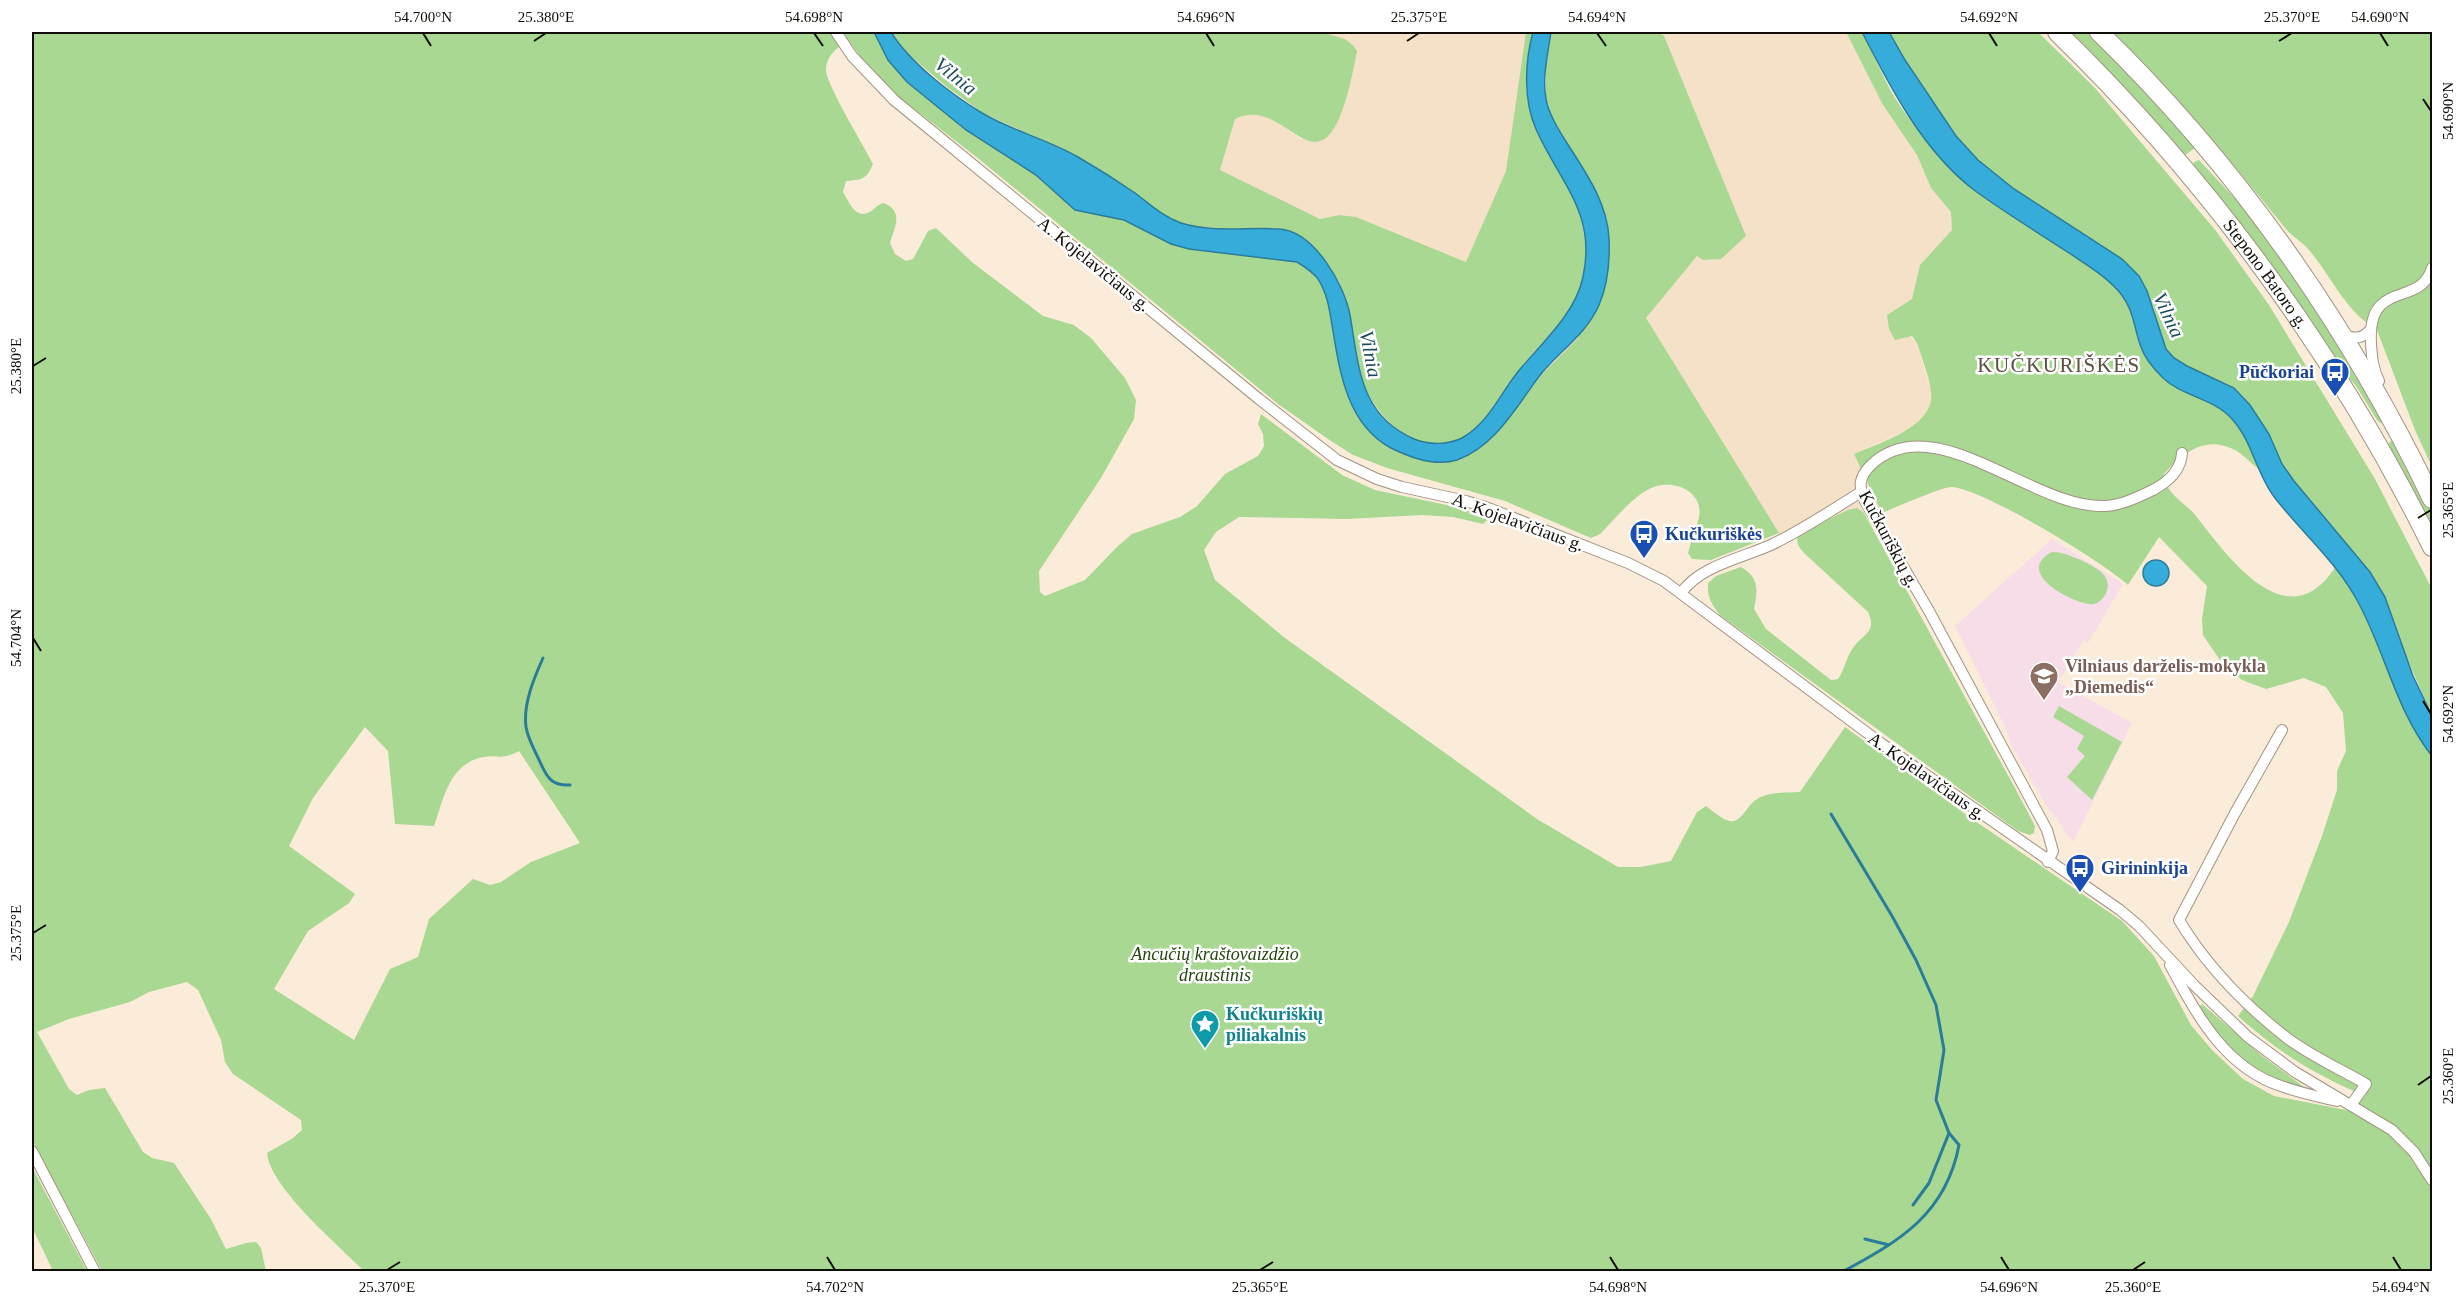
<svg xmlns="http://www.w3.org/2000/svg" width="2464" height="1303" font-family="'Times New Roman',serif">
<style>
.built{fill:#f5e1c8}
.education{fill:#f6dde8}
.green{fill:#a8d891;fill-rule:evenodd}
.water{fill:#36acdb;stroke:#2b7c9b;stroke-width:1.5}
.lines{fill:none;stroke-linecap:round;stroke-linejoin:round}
.stream{stroke:#2b7c9b;stroke-width:3}
.minor-casing{stroke:#a19483;stroke-width:12}
.primary-casing{stroke:#a19483;stroke-width:20}
.minor{stroke:#fff;stroke-width:10}
.primary{stroke:#fff;stroke-width:18}
.ticks{fill:none;stroke:#100c06;stroke-width:2}
.labels{text-anchor:middle;dominant-baseline:central;stroke-width:5;stroke-linejoin:round;paint-order:stroke}
.street-label{font-size:18px;fill:#100c06;stroke:#fff}
.transit-label{font-size:18px;font-weight:bold;fill:#164399;stroke:#fff;text-anchor:start}
.education-label{font-size:18px;font-weight:bold;fill:#785e54;stroke:#fff;text-anchor:start}
.park-label{font-size:18px;font-style:italic;fill:#24460e;stroke:#fff}
.culture-label{font-size:18px;font-weight:bold;fill:#0d838f;stroke:#fff;text-anchor:start}
.water-label{font-size:20px;font-style:italic;fill:#1b4a5e;stroke:#fff}
.quarter-label{font-size:21px;letter-spacing:1.5px;fill:#5c5040;stroke:#fff}
.neatline{fill:none;stroke:#100c06;stroke-width:2}
.ticks-label{font-size:15px;text-anchor:middle;fill:#100c06}
</style>
<rect width="100%" height="100%" fill="#fbecda"/>
<g class="built">
<path d="M1327 32H1526L1506 171 1467 262 1356 217 1339 215 1320 219 1220 170 1235 119 1246 114H1258L1275 121 1301 139 1357 52 1353 44 1328 34Z"/>
<path d="M1658 32H1846L1883 105 1917 155 1931 188 1951 212 1952 230 1920 265 1912 299 1887 315 1917 343 1932 394 1930 408 1916 426 1854 454 1882 513H1864L1857 508 1784 542 1646 318 1697 256 1703 260 1714 261 1664 36Z"/>
</g>
<path class="education" d="M2052 539 2123 584 2088 643 2084 640 2058 682 2132 723 2073 842 2046 805 2010 743 2006 729 1955 626Z"/>
<g class="green">
<path d="M32 32H874L888 60 907 82 966 130 1036 175 1075 210 1124 220 1171 244 1189 249 1297 262C1309 269 1316 276 1323 288L1375 436 1389 447 1407 455 1474 452 1505 423 1543 373 1577 339 1605 285 1609 237 1606 218 1597 192 1553 119 1546 97V65L1551 32H1658L1664 36 1746 236 1721 259 1703 260 1697 256 1646 318 1779 533 1711 560 1692 559 1688 553C1691 541 1696 529 1699 517 1704 489 1669 477 1647 490 1631 499 1613 521 1600 534L1591 538 1505 501 1387 468 1353 455 1328 439 1278 404 979 159 894 93 866 64 848 40C838 47 826 56 826 70 826 84 864 146 873 164 867 179 862 180 846 181L843 192C849 202 856 221 871 211 876 208 877 205 883 203 904 210 895 227 890 243L895 254 906 261 913 259 928 231 936 228 973 263 1043 316 1074 325 1091 338 1125 378 1136 400 1134 419 1101 478 1039 571 1040 592 1045 596 1085 580 1117 547 1132 534 1180 517 1197 506 1225 474 1258 456 1264 446 1263 434 1258 424 1261 414 1342 475 1375 490 1456 507 1490 517 1483 524 1453 517 1423 515 1347 519 1239 517 1216 532 1204 550 1215 580 1285 638 1537 819 1618 867H1641L1671 861 1697 812 1706 806C1713 811 1725 823 1734 821 1742 818 1746 810 1751 804 1763 791 1784 793 1800 792L1845 727 1975 821 2122 921 2154 956 2191 1025 2212 1050 2243 1079 2274 1096 2351 1111 2365 1096C2314 1074 2279 1053 2238 1016L2253 996 2289 922 2322 836 2337 790V771L2346 751 2343 713 2326 687 2304 678 2266 689 2242 680 2222 663 2203 635 2202 619 2207 586 2159 537 2128 585C2105 563 1980 487 1951 487 1942 487 1894 508 1882 513L1854 454C1879 443 1936 426 1931 392 1929 375 1922 359 1917 343L1912 336 1895 340 1889 329 1887 315 1912 299 1920 265 1952 230 1951 212 1931 188 1917 155 1883 105 1846 32H1862C1872 52 1881 73 1892 93 1910 123 1947 169 1974 190 2004 212 2037 232 2069 253 2087 265 2108 277 2122 295 2142 321 2136 354 2164 379 2182 394 2206 397 2224 411 2242 425 2251 449 2259 469 2250 463 2242 453 2233 449 2204 435 2182 454 2164 474 2165 494 2185 502 2196 516 2228 557 2288 642 2336 566L2359 603 2413 725 2432 756V1271H361L362 1269C337 1244 270 1187 267 1153L293 1138 302 1130 301 1120 233 1074 225 1062 221 1040 198 990 187 982 149 992 130 1002 69 1019 37 1032 69 1089 77 1095 89 1090 105 1088 143 1152 152 1158 174 1163 211 1219 226 1249 246 1243 256 1242 261 1248 266 1271H102L32 1140ZM365 727 388 751 395 824 434 826C444 798 449 764 483 757 500 754 500 761 519 751L580 843 531 862 501 882 490 885 473 879 429 919 418 957 390 969 354 1040 274 989 308 931 349 903 355 894 289 846 313 798Z"/>
<path d="M891 32H1327L1328 34 1345 39 1353 45 1357 51C1325 225 1292 90 1235 119L1220 170 1320 219 1339 215 1356 217 1466 262 1506 171 1526 32H1533C1528 52 1523 83 1529 104 1532 113 1538 123 1543 132 1564 179 1595 224 1583 278 1575 315 1541 341 1519 370 1500 394 1488 428 1457 440 1413 457 1374 415 1361 378 1353 357 1355 333 1349 311 1345 296 1337 283 1331 269L1219 228 1199 227 1178 222 1157 211 1136 194 1076 156 983 113 947 87 909 55Z"/>
<path d="M1889 32H2038L2095 88 2216 231 2269 305 2375 479 2432 589V716L2370 572 2294 481 2282 464 2269 434 2234 388 2187 366 2174 358 2166 348 2158 330 2154 308 2139 276 2014 189 1978 160 1956 136 1905 60Z"/>
<path d="M2066 32H2092L2195 148 2184 156Z"/>
<path d="M2113 32H2432V467L2415 430 2377 330C2345 311 2332 277 2309 250 2303 242 2292 237 2286 229 2230 161 2176 93 2113 32Z"/>
<path d="M2199 160 2266 232 2305 287 2385 423H2380L2377 420 2356 386 2327 352 2193 168 2194 162Z"/>
<path d="M2393 439 2418 481 2432 512V533L2386 446Z"/>
<path d="M1857 508 1864 513 2015 788 2035 826 2034 833 2030 835 2018 831 1721 616C1712 605 1707 598 1708 583L1716 576 1741 567C1759 577 1758 590 1754 609L1766 629 1831 680 1838 679C1845 669 1846 657 1853 648 1861 635 1878 633 1868 612L1804 553C1798 546 1796 543 1798 534L1848 510Z"/>
<path d="M2052 552C2064 551 2095 565 2103 574 2109 580 2109 588 2105 595 2102 599 2099 603 2094 604 2078 607 2011 573 2052 552Z"/>
<path d="M2059 706 2122 742 2092 800 2067 777 2085 756 2077 749 2084 736 2053 717Z"/>
<path d="M2202 1004 2261 1055 2304 1087C2275 1087 2238 1061 2220 1039 2212 1029 2206 1017 2199 1007Z"/>
<path d="M32 1167 87 1271H53L32 1227Z"/>
</g>
<g class="water">
<path d="M874 32H891C910 63 951 94 982 113 1012 131 1047 139 1078 157 1097 168 1116 180 1135 193 1150 204 1163 217 1181 223 1213 233 1247 227 1279 229 1314 231 1344 284 1350 315 1359 366 1359 415 1414 439 1429 445 1448 445 1462 438 1491 421 1501 391 1521 368 1544 341 1576 312 1583 277 1597 212 1559 182 1536 129 1523 100 1525 61 1533 32H1551C1548 53 1542 77 1546 99 1549 114 1557 127 1565 140 1584 170 1607 201 1609 238 1610 260 1608 284 1599 305 1587 333 1560 351 1541 374 1517 405 1496 446 1457 460 1435 467 1411 458 1391 448 1348 425 1340 374 1333 331 1330 313 1328 294 1318 279 1313 272 1305 267 1297 262L1189 249 1171 244 1124 220 1075 210 1036 175 966 130 907 82 888 60Z"/>
<path d="M1862 32H1889L1905 60 1956 136 1978 160 2014 189 2122 259 2139 276 2147 291 2166 349 2174 358 2187 366 2234 388 2250 405 2269 434 2282 464 2294 481 2370 572 2385 597 2413 676 2432 716V756C2396 711 2385 651 2358 602 2336 561 2303 534 2275 498 2256 474 2253 442 2232 419 2214 398 2183 397 2163 378 2154 369 2145 359 2141 347 2134 329 2134 310 2121 294 2107 277 2087 265 2069 253 2037 232 2004 212 1974 190 1923 151 1890 87 1862 32Z"/>
<circle cx="2156" cy="573" r="13"/>
</g>
<g class="lines">
<g class="stream">
<path d="M543 658C534 678 523 704 526 727 528 739 535 751 540 762 547 778 552 786 570 785"/>
<path d="M1831 814 1892 916 1916 960 1936 1005 1944 1050 1936 1100 1949 1133 1959 1145C1946 1214 1900 1241 1842 1272"/>
<path d="M1913 1205 1929 1183 1949 1133"/>
<path d="M1865 1239 1889 1245"/>
</g>
<g class="minor-casing">
<g id="minor">
<path d="M836 32 852 56 894 100 1259 399 1337 460 1377 479 1402 487 1466 501 1491 509 1628 563 1664 581 1882 744 2120 910 2139 926 2194 985 2248 1037 2295 1072 2392 1130 2414 1152 2432 1180"/>
<path d="M2343 335C2355 339 2362 339 2370 330"/>
<path d="M2379 381C2373 369 2372 358 2371 344 2367 277 2420 309 2432 268"/>
<path d="M1681 593C1701 565 1743 558 1773 544 1804 529 1832 510 1861 492"/>
<path d="M2282 730 2235 813 2179 920C2206 965 2246 1006 2287 1038 2311 1056 2340 1069 2366 1084L2351 1105"/>
<path d="M2048 862 2053 851 2047 830 1929 611 1865 501C1858 486 1859 477 1871 465 1934 405 2033 510 2106 506 2122 505 2138 497 2153 490 2168 482 2181 471 2182 453"/>
<path d="M2170 965C2197 1015 2225 1069 2284 1087 2301 1093 2320 1097 2337 1101"/>
<path d="M32 1151 95 1272"/>
</g>
</g>
<g class="primary-casing">
<g id="primary">
<path id="s1" d="M2057 32C2210 181 2338 356 2432 547"/>
<path d="M2099 32C2237 166 2349 326 2432 499"/>
</g>
</g>
<use href="#minor" class="minor"/>
<use href="#primary" class="primary"/>
</g>
<path class="ticks" d="M423 33 431 46M814 33 823 46M1206 33 1214 46M1597 33 1606 46M1989 33 1997 46M2380 33 2388 46M534 41 546 33M1407 41 1419 33M2279 41 2292 33M2423 99 2431 111M33 366 46 358M2418 518 2431 510M33 638 41 651M2423 701 2431 714M33 933 46 925M2418 1085 2431 1076M827 1257 835 1270M1610 1257 1618 1270M2001 1257 2009 1270M2393 1257 2401 1270M387 1270 400 1262M1260 1270 1273 1262M2133 1270 2145 1262"/>
<defs>
<g id="bus-pin" transform="scale(1.5)"><path d="M0 17L-7.5 6A9.5 9.5 0 1 1 7.5 6Z" fill="#1a4fb4" stroke="#fff"/><path d="M-5-6H5V4H4V6H2V4H-2V6H-4V4H-5ZM-3.5-4V0h7V-4ZM-3.5 1.2v1.5H-2V1.2ZM2 1.2v1.5H3.5V1.2Z" fill="#fff"/></g>
<g id="school-pin" transform="scale(1.5)"><path d="M0 17L-7.5 6A9.5 9.5 0 1 1 7.5 6Z" fill="#8d6e63" stroke="#fff"/><path d="M0-5L7-2L0 1L-7-2ZM-4 1L0 2.5L4 1V4Q0 6-4 4Z" fill="#fff"/></g>
<g id="sight-pin" transform="scale(1.5)"><path d="M0 17L-7.5 6A9.5 9.5 0 1 1 7.5 6Z" fill="#0f9aa8" stroke="#fff"/><path d="M0-6L1.8-2.2L6-1.7L2.9 1.2L3.7 5.4L0 3.3L-3.7 5.4L-2.9 1.2L-6-1.7L-1.8-2.2Z" fill="#fff"/></g>
</defs>
<g fill-rule="evenodd">
<use href="#bus-pin" x="2335" y="372"/>
<use href="#bus-pin" x="1644" y="534"/>
<use href="#school-pin" x="2044" y="676"/>
<use href="#bus-pin" x="2080" y="868"/>
<use href="#sight-pin" x="1205" y="1024"/>
</g>
<g class="labels">
<g class="street-label">
<text transform="translate(1094 264) rotate(39)">A. Kojelavičiaus g.</text>
<text stroke="none"><textPath href="#s1" startOffset="320">Stepono Batoro g.</textPath></text>
<text transform="translate(1518 522) rotate(20)">A. Kojelavičiaus g.</text>
<text transform="translate(1889 539) rotate(62)">Kučkuriškių g.</text>
<text transform="translate(1927 776) rotate(35)">A. Kojelavičiaus g.</text>
</g>
<g class="transit-label">
<text x="2314" y="372" text-anchor="end">Pūčkoriai</text>
<text x="1665" y="534">Kučkuriškės</text>
<text x="2101" y="868">Girininkija</text>
</g>
<g class="education-label">
<text x="2065" y="666">Vilniaus darželis-mokykla<tspan x="2065" dy="21">„Diemedis“</tspan></text>
</g>
<g class="park-label">
<text x="1215" y="954">Ancučių kraštovaizdžio<tspan x="1215" dy="21">draustinis</tspan></text>
</g>
<g class="culture-label">
<text x="1226" y="1014">Kučkuriškių<tspan x="1226" dy="21">piliakalnis</tspan></text>
</g>
<g class="water-label">
<text transform="translate(956 76) rotate(39)">Vilnia</text>
<text transform="translate(2169 315) rotate(65)">Vilnia</text>
<text transform="translate(1371 354) rotate(79)">Vilnia</text>
</g>
<g class="quarter-label">
<text x="2059" y="365">KUČKURIŠKĖS</text>
</g>
</g>
<rect width="2464" height="1303" fill="none" stroke="#ffffff" stroke-width="66"/>
<rect x="33" y="33" width="2398" height="1237" class="neatline"/>
<g class="ticks-label">
<text x="423" y="22">54.700°N</text>
<text x="546" y="22">25.380°E</text>
<text x="814" y="22">54.698°N</text>
<text x="1206" y="22">54.696°N</text>
<text x="1419" y="22">25.375°E</text>
<text x="1597" y="22">54.694°N</text>
<text x="1989" y="22">54.692°N</text>
<text x="2292" y="22">25.370°E</text>
<text x="2380" y="22">54.690°N</text>
<text transform="translate(2448 111) rotate(-90)" y="5">54.690°N</text>
<text transform="translate(16 366) rotate(-90)" y="5">25.380°E</text>
<text transform="translate(2448 510) rotate(-90)" y="5">25.365°E</text>
<text transform="translate(16 638) rotate(-90)" y="5">54.704°N</text>
<text transform="translate(2448 714) rotate(-90)" y="5">54.692°N</text>
<text transform="translate(16 933) rotate(-90)" y="5">25.375°E</text>
<text transform="translate(2448 1076) rotate(-90)" y="5">25.360°E</text>
<text x="387" y="1292">25.370°E</text>
<text x="835" y="1292">54.702°N</text>
<text x="1260" y="1292">25.365°E</text>
<text x="1618" y="1292">54.698°N</text>
<text x="2009" y="1292">54.696°N</text>
<text x="2133" y="1292">25.360°E</text>
<text x="2401" y="1292">54.694°N</text>
</g>
</svg>
